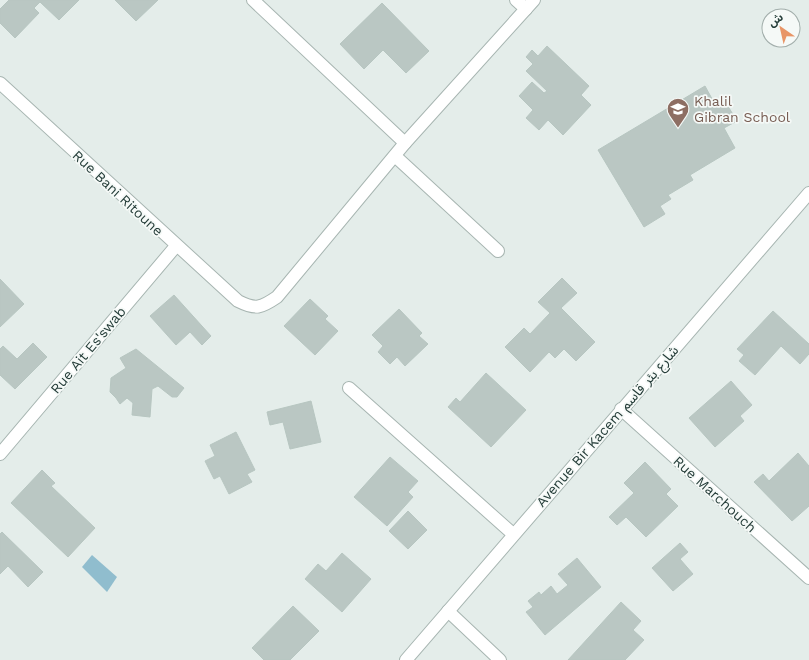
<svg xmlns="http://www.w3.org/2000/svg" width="809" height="660" font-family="'Work Sans','Noto Sans Arabic',sans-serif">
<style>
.water{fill:#90bdce}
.building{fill:#bac7c3;stroke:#b7c6c1}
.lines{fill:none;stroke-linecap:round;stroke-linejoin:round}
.minor-casing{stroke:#a7b5b1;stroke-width:14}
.tertiary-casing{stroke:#a7b5b1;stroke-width:14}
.minor{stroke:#fff;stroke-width:12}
.tertiary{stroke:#fff;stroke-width:12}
.labels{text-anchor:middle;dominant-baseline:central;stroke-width:3.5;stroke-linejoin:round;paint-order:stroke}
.education-label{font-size:14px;fill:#785e54;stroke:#f5f9f7;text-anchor:start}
.street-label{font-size:14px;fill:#253d39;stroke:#f5f9f7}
</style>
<rect width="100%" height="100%" fill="#e4edea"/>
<path class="water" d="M92 555 117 577 107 592 82 567Z"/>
<g class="building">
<path d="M9 0H79L59 20 40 2 34 8 39 13 15 38 0 23V9Z"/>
<path d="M115 0H158L136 21Z"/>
<path d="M382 3 429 51 406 73 383 50 364 69 340 44Z"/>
<path d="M547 46 589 86 581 95 591 105 563 135 548 120 539 130 526 118 533 110 519 96 532 82 544 93 547 91 526 71 533 64 526 57 532 50 538 56Z"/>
<path d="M705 86 717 108 726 103 737 121 724 128 735 148 690 175 693 180 668 195 671 199 660 206 665 214 644 227 598 150Z"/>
<path d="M562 278 577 293 561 308 595 342 576 361 564 349 555 358 549 352 530 372 505 347 524 328 530 334 550 313 538 302Z"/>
<path d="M0 279 24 304 0 327Z"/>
<path d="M174 295 211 336 202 345 190 332 176 345 150 316Z"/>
<path d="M310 299 328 316 325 319 338 331 315 355 284 326Z"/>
<path d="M399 309 422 333 419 336 428 344 405 366 397 357 390 364 378 352 383 346 372 335Z"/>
<path d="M773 311 809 344V354L800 364 781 346 755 375 739 361 744 355 737 349Z"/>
<path d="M33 343 47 357 15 389 0 375V349L3 346 17 359Z"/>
<path d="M136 349 184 388 177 397H172L158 386 152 389 150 417 132 415 133 403 127 398 120 404 116 398 110 392 111 378 126 368 120 358Z"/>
<path d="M486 373 526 410 491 447 448 407 456 398 460 402Z"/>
<path d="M731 381 752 405 740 416 744 421 715 447 689 418Z"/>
<path d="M311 401 321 442 290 449 283 422 270 425 267 412Z"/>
<path d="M236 432 255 470 247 474 252 482 229 494 220 476 214 479 205 461 215 456 210 445Z"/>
<path d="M798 453 809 466V506L792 521 754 482 763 474 769 481Z"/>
<path d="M390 457 418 481 408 492 413 497 387 526 354 497Z"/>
<path d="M645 462 671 489 666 494 678 506 646 537 626 517 617 525 609 517 634 493 624 483Z"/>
<path d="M42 470 55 483 51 486 95 528 68 557 11 503Z"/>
<path d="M408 511 427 530 408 549 389 531Z"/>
<path d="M2 532 43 572 28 587 8 566 0 574V534Z"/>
<path d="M680 543 688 552 680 559 693 574 673 591 652 568Z"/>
<path d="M342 553 371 579 342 612 305 579 318 564 326 571Z"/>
<path d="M577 558 601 587 545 635 526 612 533 607 528 601 539 592 541 595 551 586 557 594 568 585 558 574Z"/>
<path d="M621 602 641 621 633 630 644 640 625 660H568Z"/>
<path d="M293 606 319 631 290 660H264L252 648Z"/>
</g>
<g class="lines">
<g class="minor-casing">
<g id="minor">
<path d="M253 0 405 143"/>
<path d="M516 0 526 9"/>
<path d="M0 83 238 301C256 310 261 308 277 297L405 143 534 0"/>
<path d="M395 156 498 251"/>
<path d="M349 388 513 534"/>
<path d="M621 409 809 578"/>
<path d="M0 454 176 246"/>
<path d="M448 611 500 660"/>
</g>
</g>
<g class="tertiary-casing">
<path id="tertiary" d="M406 660 809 193"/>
</g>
<use href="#minor" class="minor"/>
<use href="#tertiary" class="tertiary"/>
</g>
<defs>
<g id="school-pin" transform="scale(1.15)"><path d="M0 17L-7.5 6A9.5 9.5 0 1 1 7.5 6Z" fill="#8d6e63" stroke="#f5f9f7"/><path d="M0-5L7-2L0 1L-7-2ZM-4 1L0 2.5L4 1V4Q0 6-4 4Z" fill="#fff"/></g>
</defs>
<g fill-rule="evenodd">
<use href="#school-pin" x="678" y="109"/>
</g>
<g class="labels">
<g class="education-label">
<text x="694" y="101">Khalil<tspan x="694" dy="16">Gibran School</tspan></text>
</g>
<g class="street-label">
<text transform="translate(118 193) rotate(43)">Rue Bani Ritoune</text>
<text transform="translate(88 350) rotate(-50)">Rue Ait Es'swab</text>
<text transform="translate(607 426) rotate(-49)">Avenue Bir Kacem شارع بئر قاسم</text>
<text transform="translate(715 494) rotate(42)">Rue Marchouch</text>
</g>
</g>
<g transform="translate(781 28) rotate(326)"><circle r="19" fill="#f5f9f7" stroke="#a2aeab"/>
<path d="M0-3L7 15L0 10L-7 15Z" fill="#e89566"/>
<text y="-6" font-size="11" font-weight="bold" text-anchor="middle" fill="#253d39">ش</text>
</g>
</svg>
